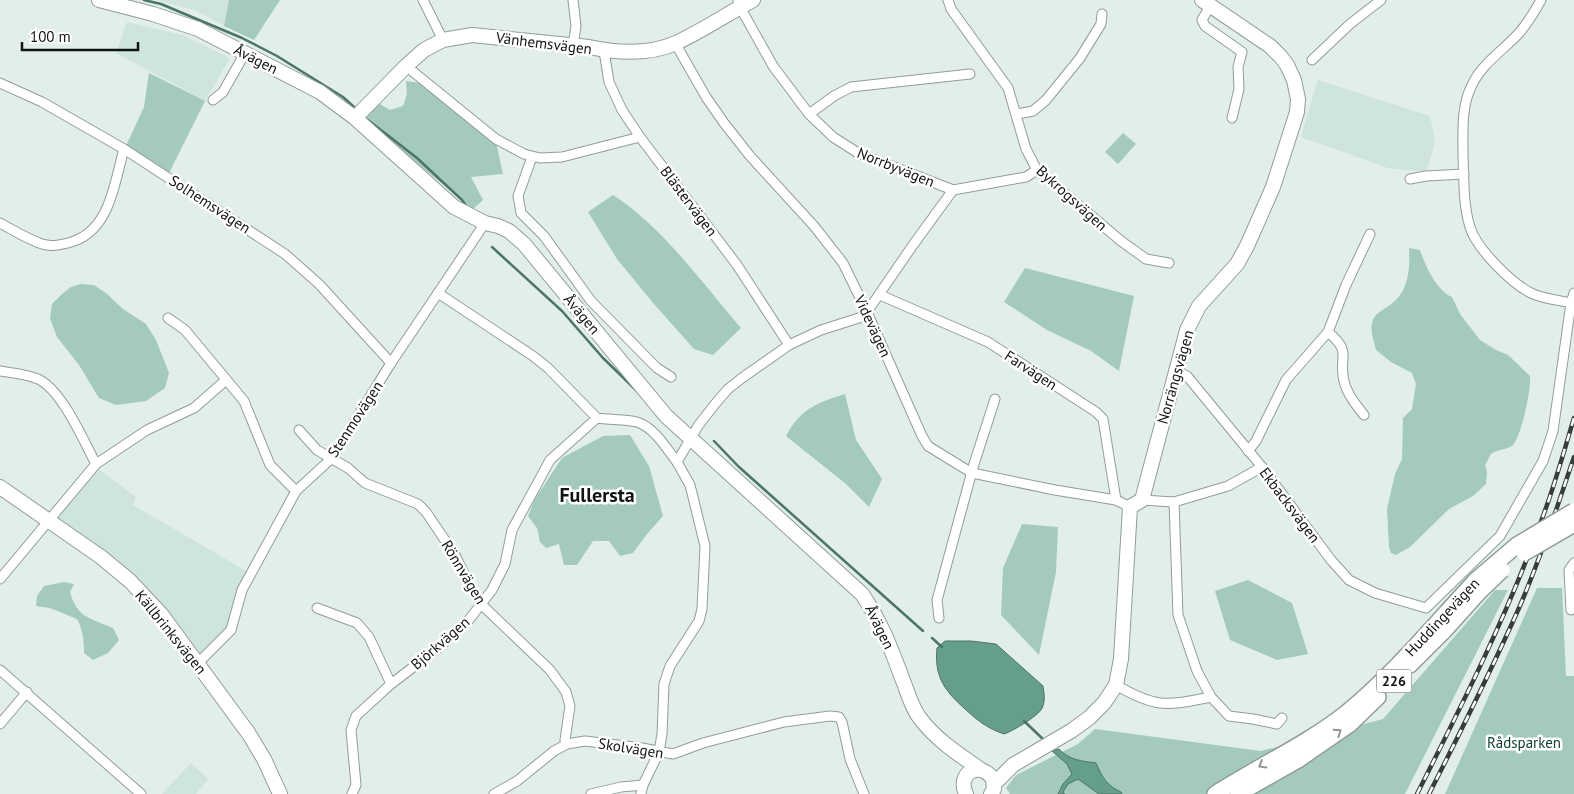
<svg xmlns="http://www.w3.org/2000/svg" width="1574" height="794" font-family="'PT Sans',sans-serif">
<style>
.built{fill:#cee4dc}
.green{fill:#a3cabd}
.water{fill:#669e8d;stroke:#4c7568}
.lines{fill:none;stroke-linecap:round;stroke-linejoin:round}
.stream{stroke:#4c7568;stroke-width:2.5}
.street-casing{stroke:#919d99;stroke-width:11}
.secondary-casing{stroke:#919d99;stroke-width:16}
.primary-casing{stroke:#919d99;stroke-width:18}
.street{stroke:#fff;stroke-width:9}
.secondary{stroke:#fff;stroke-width:14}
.primary{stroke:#fff;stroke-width:15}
.rail-casing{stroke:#363d3a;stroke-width:4.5}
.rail{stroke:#fff;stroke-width:2.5;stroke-dasharray:8;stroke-linecap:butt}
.primary-bridge-casing{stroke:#919d99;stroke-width:18;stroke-linecap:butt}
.primary-bridge{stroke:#fff;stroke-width:15}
.oneway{stroke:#939594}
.labels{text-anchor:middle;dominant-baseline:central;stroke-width:5;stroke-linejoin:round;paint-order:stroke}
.shield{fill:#fff;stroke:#575a59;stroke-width:1}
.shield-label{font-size:14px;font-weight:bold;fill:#0f1412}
.street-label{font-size:15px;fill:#0f1412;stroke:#fff}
.park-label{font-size:15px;fill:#104236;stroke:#fff}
.district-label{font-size:20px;font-weight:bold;fill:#0f1412;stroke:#fff}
</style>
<rect width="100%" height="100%" fill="#e1eeea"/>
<g class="built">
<path d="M156 0H229L224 26 195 10Z"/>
<path d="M127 22 182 35 230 58 205 101 116 53Z"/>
<path d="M1318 80 1430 116 1435 143 1426 172 1388 168 1301 137Z"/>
<path d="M96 467 136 497 133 505 253 575 228 634 200 662 146 594 50 524Z"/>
<path d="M191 763 208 779 196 794H162Z"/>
</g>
<g class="green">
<path d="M229 0H280L254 40 224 26Z"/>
<path d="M149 73 205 101 169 173 126 146 144 107Z"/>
<path d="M406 81 419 83 496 142 503 174 471 177 483 200 473 209 363 119 378 103 390 110 403 106 407 94Z"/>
<path d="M1123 133 1136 144 1118 164 1105 152Z"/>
<path d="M613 195C664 228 701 282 741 328L713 355 694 349 654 304 617 259 588 212Z"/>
<path d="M1409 248 1420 250C1425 265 1436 290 1452 297L1460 314 1480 340 1496 350 1508 355 1530 376C1531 390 1522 434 1513 445 1508 450 1497 449 1491 454 1489 457 1487 462 1485 465L1487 471 1486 484 1473 496 1449 509 1410 547 1396 555 1391 553 1389 547 1387 509 1395 474 1402 459 1403 418 1412 409 1416 384 1412 373 1391 362 1376 350C1374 341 1369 329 1373 320 1375 313 1385 309 1390 305 1409 292 1410 269 1409 248Z"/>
<path d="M1025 268 1134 296 1119 371 1091 351 1047 330 1004 302Z"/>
<path d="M81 284 94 285 107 294 123 309 146 324 156 340 169 373 165 388 146 401 116 405 99 398 79 365 57 337 50 318 52 304 62 294 71 287Z"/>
<path d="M845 394 856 440 882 479 869 507 846 484 786 436C801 408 817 403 845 394Z"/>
<path d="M630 435 649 466 663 516 647 534 633 553 620 556 609 541H593L577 565H564L559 544 546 548 540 542 537 528 528 516 535 499 562 458 603 436Z"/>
<path d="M1022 524 1058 527 1056 572 1039 655 1001 615 1003 568Z"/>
<path d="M1248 580 1292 603 1308 654 1277 660 1230 640 1215 591Z"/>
<path d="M64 582 74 584 70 592C77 618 90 618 113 628L119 640 108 653 93 660 84 653C84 640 83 631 77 619L50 608 36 606 37 596 44 586Z"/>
<path d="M1537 588H1562L1566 676H1574V794H1445Z"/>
<path d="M1495 590H1508L1405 794H1010L1006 788 1016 775 1078 744 1095 729 1261 751 1383 719Z"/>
</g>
<g class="water">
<path d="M945 641H971L996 644 1043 686C1044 694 1046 702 1041 710 1036 717 1013 731 1004 734 987 728 978 721 965 709 945 691 934 677 937 648Z"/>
<path d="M1059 749C1069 760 1081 761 1096 763 1102 777 1107 786 1121 792L1122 794H1099L1078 779 1068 784 1063 792 1065 794H1058L1063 784 1072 774 1067 764 1052 751Z"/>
</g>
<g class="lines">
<g class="stream">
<path d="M144 0 161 4 242 38 277 56 343 97 354 107"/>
<path d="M368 120 417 158 462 200 467 207"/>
<path d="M492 247 562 311 603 358 638 392"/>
<path d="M714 441 739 467 923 631"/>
<path d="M932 638 942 647"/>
<path d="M1024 721 1044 740"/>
</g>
<g class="street-casing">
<g id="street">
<path d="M423 0 443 40"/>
<path d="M738 0 740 7 773 66 809 114 833 137 858 153 953 190 1026 177 1037 170"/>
<path d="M948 0 951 9 1008 88 1026 149 1037 170 1121 241 1146 259 1169 263"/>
<path d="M1541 0C1535 11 1528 22 1520 32 1505 49 1482 63 1472 85 1461 106 1463 132 1463 155 1464 179 1463 205 1470 227 1476 248 1511 283 1531 293 1543 299 1558 300 1571 303"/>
<path d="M1210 6 1202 20 1205 26 1242 52 1238 67 1239 89 1232 118"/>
<path d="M675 43 706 97 724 123 750 156 814 226 843 263 867 312 922 436 928 446 972 473 1055 490 1116 500 1130 507"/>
<path d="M573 46 576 26 573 0"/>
<path d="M604 51 609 82 622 110 640 137 737 265 789 345"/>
<path d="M1312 60 1350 24 1381 0"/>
<path d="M406 66 496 139 524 154 540 158 562 157 640 137"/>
<path d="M0 83 42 102 124 149 285 254 319 284 391 363"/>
<path d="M213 100 223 92 245 53"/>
<path d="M809 114 834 96 851 87 970 74"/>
<path d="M1017 114 1033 111 1046 100 1080 58 1101 24 1102 14"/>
<path d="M532 157 518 196 521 213 544 236 591 301 657 368 671 377"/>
<path d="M1410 179 1426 176 1464 174"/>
<path d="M0 223C13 230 27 239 42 244 50 247 60 245 68 243 110 233 114 184 124 149"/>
<path d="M438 293 533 356 548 368 597 418C610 420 625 419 637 422 655 428 666 448 677 462"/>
<path d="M880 295 988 342 1096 412 1103 419 1116 500"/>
<path d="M168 318 185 330 244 401 270 465 296 491"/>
<path d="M1328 332C1353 353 1338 356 1344 381 1347 394 1356 405 1364 415"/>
<path d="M0 371C13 373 26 374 38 379 62 390 83 440 96 464"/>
<path d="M1175 371 1187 376 1262 467 1331 560 1349 580 1375 593 1426 608 1500 536 1543 461 1553 431 1571 303 1574 293"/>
<path d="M299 430 317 450 348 468 365 483 418 504 426 512 455 555 469 584 481 604 550 670 566 692 570 706 565 740 567 744"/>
<path d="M1248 451 1256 441 1286 380 1328 332 1346 285 1370 234"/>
<path d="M1142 500 1174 502 1228 486 1262 467"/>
<path d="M1174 502 1178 615 1197 671 1211 697"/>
<path d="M0 579 96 464 147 430 194 408 226 380"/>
<path d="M317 608 357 623 369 637 391 684"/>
<path d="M1571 610 1569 570 1574 563"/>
<path d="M939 618 937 600 974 464 995 399"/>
<path d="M198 663 231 630 242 590 296 491 332 458 391 363 485 223"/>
<path d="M0 670 141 794"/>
<path d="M1116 685C1128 692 1145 701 1160 703 1176 705 1195 700 1211 697L1229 716 1253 719 1277 724 1282 718"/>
<path d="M0 724 27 692"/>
<path d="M352 794 356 785 351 730 356 716 391 684 437 649 468 621 492 590 505 564 512 530 550 460 597 418"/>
<path d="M494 794 517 781 554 751 567 744 585 741 642 748 673 754 703 743 784 722 830 716 839 717 842 722 850 759 864 794"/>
<path d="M591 794 621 787 643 785"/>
<path d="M641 794 643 785 659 752 662 734 664 684 670 666 699 621 702 609 705 546 690 485 677 462 698 426 715 404 728 389 742 378 789 345 821 330 859 318 867 312 913 245 953 190"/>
</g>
</g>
<g class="secondary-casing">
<g id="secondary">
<path d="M99 0 153 14 198 29 320 92 355 118 454 207 485 223 498 226 509 231 524 244 666 416 862 594C880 620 891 648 902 678 907 690 911 706 919 717 935 739 958 754 980 769"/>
<path d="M355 118 406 66 424 50 443 40 472 35 589 47C617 53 649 55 676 43 702 31 727 14 753 0"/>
<path d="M0 487 101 557 130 581 161 614 249 734 264 759 280 794"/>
<path d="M994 784 1013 765 1071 731 1089 718 1104 703 1116 685 1121 659 1130 507 1142 500 1187 330 1199 306 1237 264 1247 246 1273 187 1297 112 1298 99 1294 80 1287 65 1281 57 1270 46 1202 0"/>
<path d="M966 794C956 773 980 760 993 779L994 789 991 794"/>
</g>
</g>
<g class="primary-casing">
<g id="primary">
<path d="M1410 665 1445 630 1480 591"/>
<path d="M1215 794C1257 767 1305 745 1345 714 1393 675 1434 625 1476 580"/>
<path d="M1238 794 1298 760 1350 724 1378 697"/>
</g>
</g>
<use href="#street" class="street"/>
<use href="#secondary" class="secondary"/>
<use href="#primary" class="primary"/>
<g class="rail-casing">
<g id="rail">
<path d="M1417 794C1463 703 1509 612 1543 516 1555 484 1564 451 1574 418"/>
<path d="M1429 794C1460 733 1491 671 1519 608 1540 559 1557 508 1574 457"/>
</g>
</g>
<use href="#rail" class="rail"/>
<g class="primary-bridge-casing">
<g id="primary-bridge">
<path d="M1524 553 1574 524"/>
<path d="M1476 580 1517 545 1574 511"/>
<path d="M1480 591 1502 570"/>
</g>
</g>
<use href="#primary-bridge" class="primary-bridge"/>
</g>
<defs><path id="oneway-chevron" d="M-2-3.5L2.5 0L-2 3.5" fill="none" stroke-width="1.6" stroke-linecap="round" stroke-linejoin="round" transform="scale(1.25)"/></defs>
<g class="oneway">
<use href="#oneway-chevron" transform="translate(1338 732) rotate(-35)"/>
<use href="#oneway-chevron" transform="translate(1262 765) rotate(149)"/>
</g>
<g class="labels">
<rect class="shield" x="1376.5" y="669.5" width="35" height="23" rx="4"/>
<g class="shield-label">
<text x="1394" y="681">226</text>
</g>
<g class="street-label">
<text transform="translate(544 43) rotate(7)">Vänhemsvägen</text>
<text transform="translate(256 59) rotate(27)">Åvägen</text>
<text transform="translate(896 167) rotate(22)">Norrbyvägen</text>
<text transform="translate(1072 198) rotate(42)">Bykrogsvägen</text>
<text transform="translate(689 201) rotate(53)">Blästervägen</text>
<text transform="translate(210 204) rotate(33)">Solhemsvägen</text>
<text transform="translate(582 314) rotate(50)">Åvägen</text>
<text transform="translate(873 326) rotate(65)">Videvägen</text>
<text transform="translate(1031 370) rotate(33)">Farvägen</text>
<text transform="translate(1175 377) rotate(-74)">Norrängsvägen</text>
<text transform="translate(355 419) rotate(-57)">Stenmovägen</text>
<text transform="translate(1290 505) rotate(53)">Ekbacksvägen</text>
<text transform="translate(464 572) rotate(59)">Rönnvägen</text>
<text transform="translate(1442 617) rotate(-47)">Huddingevägen</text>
<text transform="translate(880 627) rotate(64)">Åvägen</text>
<text transform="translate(171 632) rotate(51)">Källbrinksvägen</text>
<text transform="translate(440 643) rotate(-41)">Björkvägen</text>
<text transform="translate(631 748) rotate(9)">Skolvägen</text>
</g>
<g class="park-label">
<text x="1524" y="742">Rådsparken</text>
</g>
<g class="district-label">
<text x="597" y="495">Fullersta</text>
</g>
</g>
<path d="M22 42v8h116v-8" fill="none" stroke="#0f1412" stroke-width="2.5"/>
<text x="30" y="42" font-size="15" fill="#0f1412" stroke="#ffffff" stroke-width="4" paint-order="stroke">100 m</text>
</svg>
